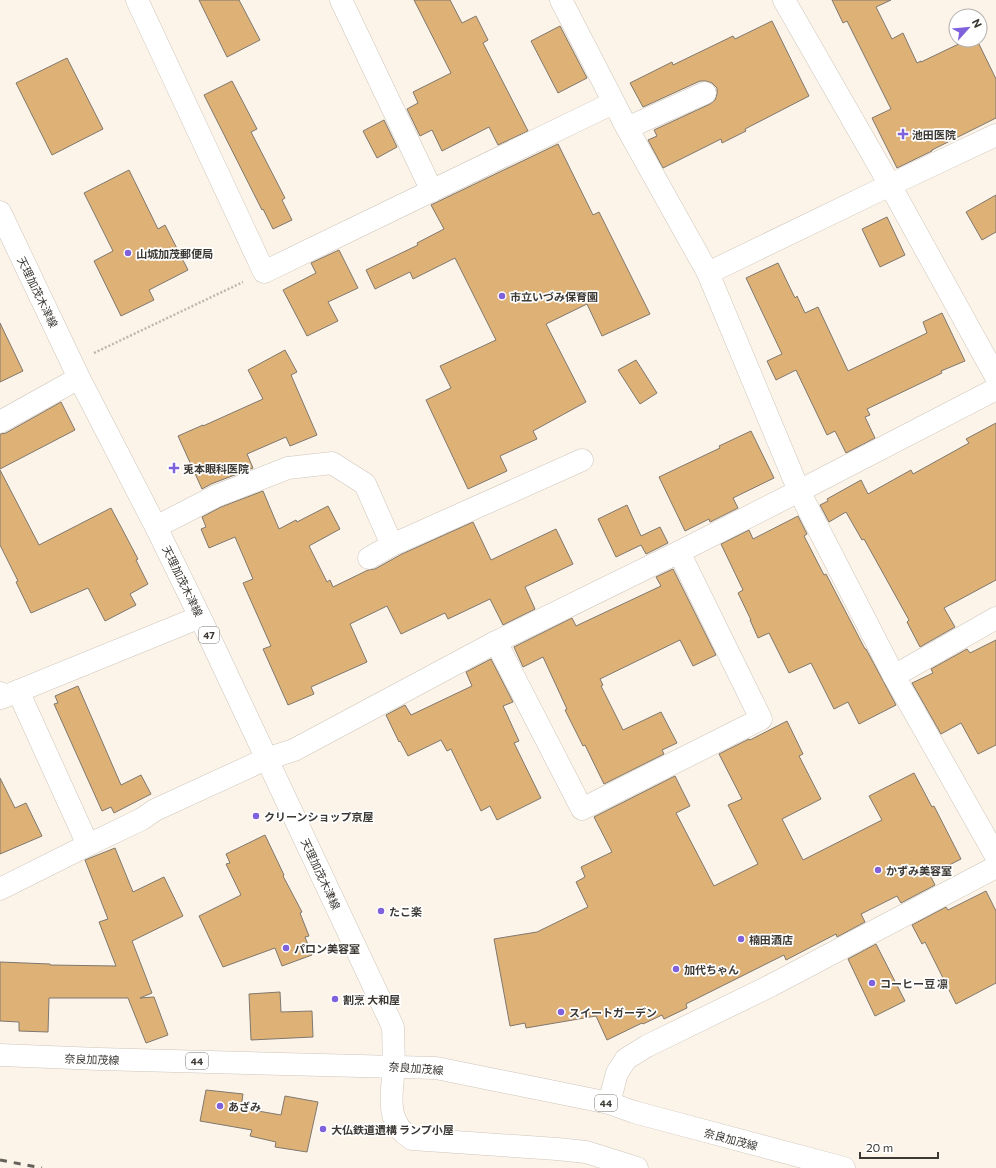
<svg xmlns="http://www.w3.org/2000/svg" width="996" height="1168" font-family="Commissioner,'Noto Sans JP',sans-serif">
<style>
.building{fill:#deb276;stroke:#7f776e}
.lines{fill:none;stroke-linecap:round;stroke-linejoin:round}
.minor-casing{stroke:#cdc5ba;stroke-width:23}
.major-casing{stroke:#cdc5ba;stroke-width:23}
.path{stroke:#beb7ae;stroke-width:2.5;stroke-dasharray:2 2;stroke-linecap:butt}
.minor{stroke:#fff;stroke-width:22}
.major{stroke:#fff;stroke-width:22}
.rail{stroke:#65615b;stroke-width:3;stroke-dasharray:7 7;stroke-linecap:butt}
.poi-dot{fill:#7f61dc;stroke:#fff;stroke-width:1.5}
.labels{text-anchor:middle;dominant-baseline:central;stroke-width:3.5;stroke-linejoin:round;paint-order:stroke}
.shield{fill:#fff;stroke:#767472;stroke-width:1}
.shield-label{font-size:10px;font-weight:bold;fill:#3c3935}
.poi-label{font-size:11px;font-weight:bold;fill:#3c3935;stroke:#fff;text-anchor:start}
.street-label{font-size:11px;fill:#3c3935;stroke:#fff}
</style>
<rect width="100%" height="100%" fill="#fdf4e9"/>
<g class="building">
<path d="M199 0H239L260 40 227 57Z"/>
<path d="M414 0H450L462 23 476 16 488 40 483 43 528 131 498 145 489 127 442 151 432 130 420 136 407 109 418 103 413 92 451 73Z"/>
<path d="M832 0H891L876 7 892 39 903 33 917 63 921 61V62L967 40H977L996 79V118L932 150V151L897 168 872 118 891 109 847 21 843 23Z"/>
<path d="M772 21 809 96 745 129 746 131 722 143 721 139 663 168 648 140 657 136 654 130 710 104 715 100 717 94V88L712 83 706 81H700L643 107 630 83 672 62 673 65 733 36 735 39Z"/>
<path d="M560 26 587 78 558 93 531 41Z"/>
<path d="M67 58 103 129 52 155 16 83Z"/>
<path d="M232 81 257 129 251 132 285 198 282 200 292 220 273 229 263 209 262 210 204 95Z"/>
<path d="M384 120 397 147 377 158 363 131Z"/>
<path d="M558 144 593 215 599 212 650 314 602 336 587 304 546 324 586 402 533 431 537 439 500 456 507 471 468 489 426 400 451 388 440 366 496 340 455 258 413 279 410 272 375 289 366 270 418 245 417 243 444 229 431 205Z"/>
<path d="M129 170 158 229 165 225 188 270 149 290 154 300 121 316 94 261 113 251 84 193Z"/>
<path d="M996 195V232L982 240 966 212Z"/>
<path d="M887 217 905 255 880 267 862 229Z"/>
<path d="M339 250 358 288 328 302 338 321 307 336 283 290 316 273 311 263Z"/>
<path d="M778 263 795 298 797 296 805 313 818 307 848 371 927 333 923 322 942 313 965 361 941 371 942 373 867 409 870 415 865 417 875 438 846 453 835 431 827 435 796 370 776 380 767 361 782 354 746 278Z"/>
<path d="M0 323 23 371 0 382Z"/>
<path d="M285 350 297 372 291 375 317 435 290 446 286 437 247 454 253 468 211 484 202 489 178 436 203 425V426L263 399 248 370Z"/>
<path d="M636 360 657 393 640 404 618 370Z"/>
<path d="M61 402 75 430 0 469V434L6 433Z"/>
<path d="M996 423V580L944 608 955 627 920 647 907 622 909 620 864 539 862 540 846 512 829 522 820 505 828 501 827 499 861 480 868 494 911 470 913 474 969 443 966 439Z"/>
<path d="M751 431 774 478 733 498 738 508 710 522 709 519 685 531 659 477 720 448 719 446Z"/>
<path d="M0 470 39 545 111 508 138 559 136 560 148 584 130 594 136 605 105 621 88 588 31 613 16 582 18 581 0 545Z"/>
<path d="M263 491 279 529 296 520 297 522 328 506 340 529 309 546 327 582 330 580 333 587 368 570 375 569 402 554 473 522 491 560 556 529 573 564 525 587 535 609 503 625 490 599 448 619 445 613 401 634 387 606 350 624 367 662 311 687 314 694 288 705 263 649 271 646 243 583 253 579 235 537 209 548 201 529 206 527 202 517 221 507Z"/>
<path d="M627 505 641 536 660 527 668 543 646 554 641 545 616 557 598 519Z"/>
<path d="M798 516 807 534 804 536 824 575 826 574 865 649H866L896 705 859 724 848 702 834 709 811 663 789 673 769 633 758 638 750 620H751L738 593 743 590 721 544 749 530 753 539Z"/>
<path d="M673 569 716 655 693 666 680 640 600 679 603 685 601 686 623 730 661 712 677 743 662 750 664 754 604 784 585 745 583 746 565 710 567 709 543 657 523 667 514 647 572 618 576 626 661 586 656 577Z"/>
<path d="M996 640V745L978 754 961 723 941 734 912 683 933 673 931 669 967 649 970 653Z"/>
<path d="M491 659 513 702 503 706 519 741 514 743 541 798 497 820 490 806 481 811 451 749 447 751 441 740 408 756 400 741 399 742 386 715 405 705 411 715 472 686 466 672Z"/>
<path d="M78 686 121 785 141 775 151 794 114 813 111 807 102 811 54 704 58 703 55 696Z"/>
<path d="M787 721 803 754 799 756 821 799 782 819 803 860 882 820 869 796 914 773 932 807 934 806 961 859 930 875 935 885 901 903 897 896 861 914 865 922 837 937 836 934 786 960 784 955 686 1004 687 1008 664 1019 662 1015 643 1024 642 1023 607 1040 596 1016 526 1028 525 1023 510 1026 494 939 537 932 588 907 576 882 585 877 581 867 612 852 594 817 675 776 690 806 676 813 714 886 758 864 728 805 742 799 719 754 749 739 750 740Z"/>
<path d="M0 778 15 808 26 803 42 836 0 854Z"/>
<path d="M265 835 284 875 283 876 302 912 300 913 309 936 305 937 312 955 282 966 275 948 223 967 199 916 241 895 226 864 230 863 226 854Z"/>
<path d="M115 848 133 892 164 877 183 916 132 941 152 993 140 998 154 997 168 1035 146 1043 128 998H49L48 1032 19 1031V1022L0 1021V962L50 964V965L116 966 99 922 108 919 85 860Z"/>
<path d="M986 891 996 911V983L956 1004 925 942 922 944 912 925 946 907 948 910Z"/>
<path d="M876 944 905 1001 875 1016 848 959Z"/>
<path d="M280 992 281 1012 312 1011 313 1037 251 1040 249 994Z"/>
<path d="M206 1090 243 1094 241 1108 281 1115 285 1096 318 1102 307 1152 275 1147 276 1142 250 1136 252 1130 200 1121Z"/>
</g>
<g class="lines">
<g class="minor-casing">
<g id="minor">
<path d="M137 0 264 272 613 103"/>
<path d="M341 0 432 191"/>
<path d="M561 0 627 128 708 273 799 491 894 676 996 856"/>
<path d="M784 0 890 185 996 377"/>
<path d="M627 128 705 93"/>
<path d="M708 273 890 185 996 135"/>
<path d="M0 422 79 378"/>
<path d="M156 527 216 496 288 468 332 463 365 484 392 545"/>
<path d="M369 558 392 545 582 460"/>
<path d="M496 642 582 809 761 719 679 552"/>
<path d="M894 676 996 618"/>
<path d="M18 691 88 845"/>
<path d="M0 693 1 698 200 617"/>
<path d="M0 889 88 845 142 819 155 810 266 759 294 750 496 642 679 552 799 491 996 389"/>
<path d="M394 1066C392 1094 384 1122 412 1139L557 1149 586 1152 637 1168"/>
<path d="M609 1103 617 1073 626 1059 647 1046 770 986 996 867"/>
</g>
</g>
<g class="major-casing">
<g id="major">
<path d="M0 212 79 378 156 527 200 617 393 1027 394 1066"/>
<path d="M0 1055 99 1059 436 1068 609 1103 634 1112 844 1168"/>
</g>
</g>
<path class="path" d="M94 353 243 282"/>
<use href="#minor" class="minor"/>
<use href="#major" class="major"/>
<path class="rail" d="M0 1160 42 1168"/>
</g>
<g class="poi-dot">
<path d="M901 128h4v4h4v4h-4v4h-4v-4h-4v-4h4z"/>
<circle cx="128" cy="253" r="4"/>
<circle cx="502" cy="296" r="4"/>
<path d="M172 462h4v4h4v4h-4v4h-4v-4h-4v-4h4z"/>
<circle cx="256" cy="816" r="4"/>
<circle cx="878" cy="870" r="4"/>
<circle cx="381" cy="911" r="4"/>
<circle cx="741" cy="939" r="4"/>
<circle cx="286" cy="948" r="4"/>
<circle cx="676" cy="969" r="4"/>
<circle cx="872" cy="983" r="4"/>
<circle cx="335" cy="999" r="4"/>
<circle cx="561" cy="1012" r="4"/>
<circle cx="220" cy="1106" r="4"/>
<circle cx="323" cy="1129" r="4"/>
</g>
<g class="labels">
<g class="shield">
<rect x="199" y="627" width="20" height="16" rx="3"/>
<rect x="186" y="1053" width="22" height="16" rx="3"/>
<rect x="595" y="1095" width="22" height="16" rx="3"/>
</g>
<g class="shield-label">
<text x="209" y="635">47</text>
<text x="197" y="1061">44</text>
<text x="606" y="1103">44</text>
</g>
<g class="poi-label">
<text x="912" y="134">池田医院</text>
<text x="136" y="253">山城加茂郵便局</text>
<text x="510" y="296">市立いづみ保育園</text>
<text x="183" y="468">兎本眼科医院</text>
<text x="264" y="816">クリーンショップ京屋</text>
<text x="886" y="870">かずみ美容室</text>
<text x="389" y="911">たこ楽</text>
<text x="749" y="939">楠田酒店</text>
<text x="294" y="948">パロン美容室</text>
<text x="684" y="969">加代ちゃん</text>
<text x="880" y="983">コーヒー豆 凛</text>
<text x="343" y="999">割烹 大和屋</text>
<text x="569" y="1012">スイートガーデン</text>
<text x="228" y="1106">あざみ</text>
<text x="331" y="1129">大仏鉄道遺構 ランプ小屋</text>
</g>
<g class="street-label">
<text transform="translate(38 292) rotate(64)">天理加茂木津線</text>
<text transform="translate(183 581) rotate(64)">天理加茂木津線</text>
<text transform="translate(321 874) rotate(65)">天理加茂木津線</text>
<text transform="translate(92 1059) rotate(2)">奈良加茂線</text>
<text transform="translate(416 1068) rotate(4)">奈良加茂線</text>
<text transform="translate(731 1139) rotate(15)">奈良加茂線</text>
</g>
</g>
<g transform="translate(968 28) rotate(63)"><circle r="19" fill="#ffffff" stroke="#b1b0ae"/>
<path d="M0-3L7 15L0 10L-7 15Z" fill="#7f61dc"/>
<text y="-6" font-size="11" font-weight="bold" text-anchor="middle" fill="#3c3935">N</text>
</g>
<path d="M860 1152v6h78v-6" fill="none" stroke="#3c3935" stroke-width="2"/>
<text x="866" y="1152" font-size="12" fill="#3c3935" stroke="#ffffff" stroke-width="3" paint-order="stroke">20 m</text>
</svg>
